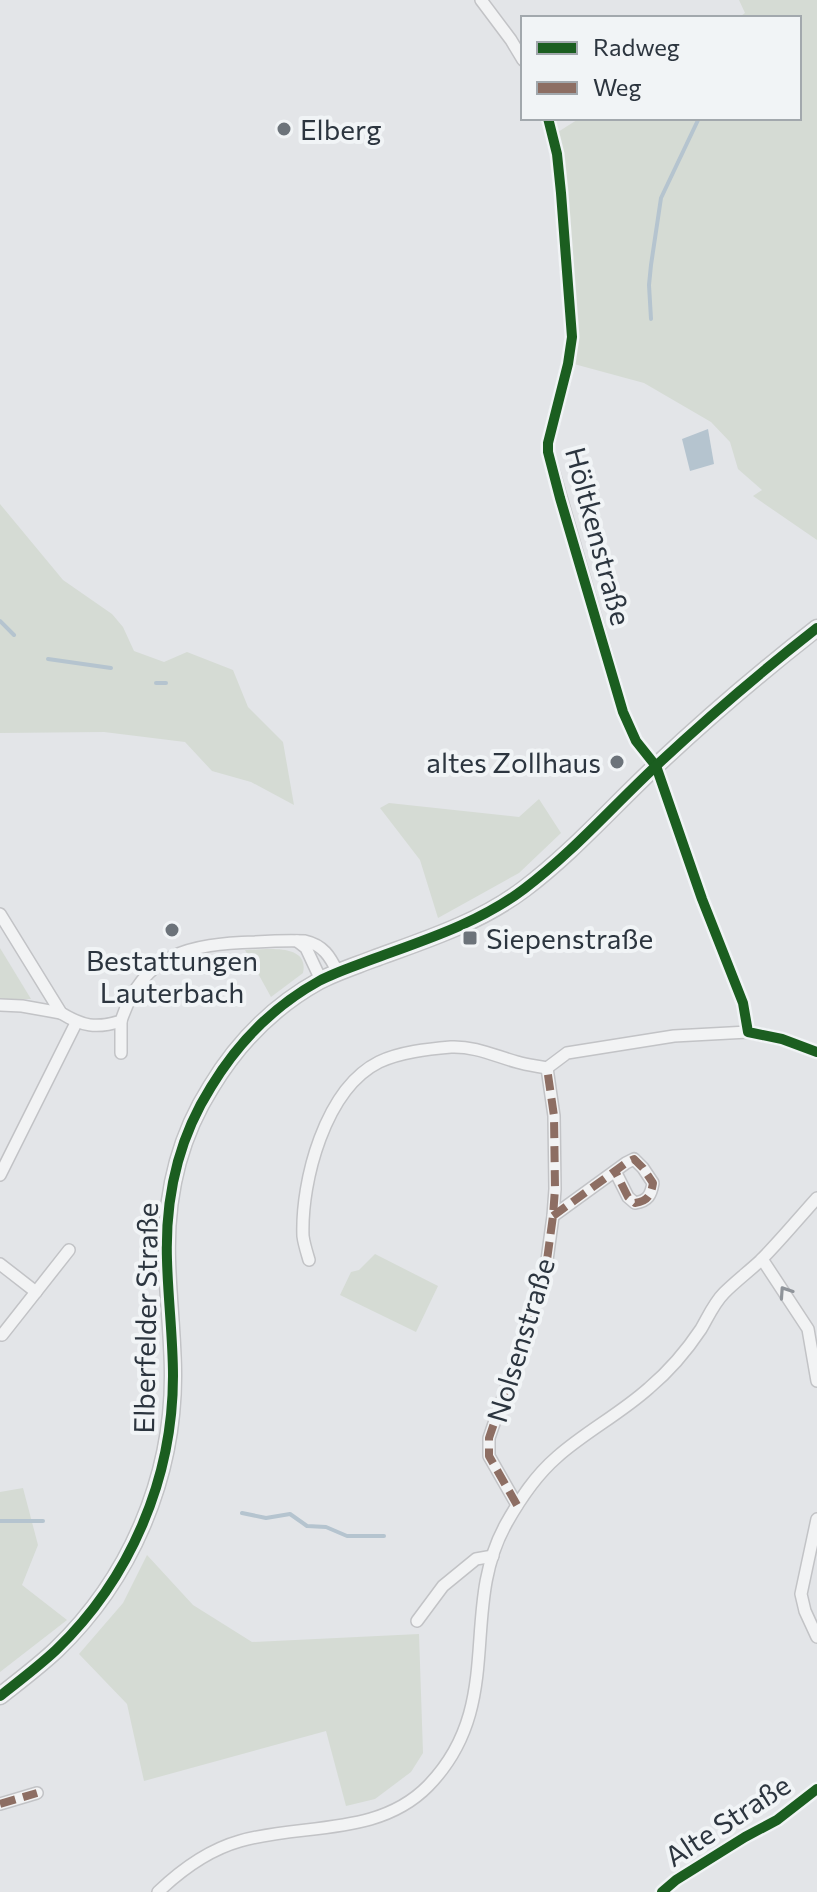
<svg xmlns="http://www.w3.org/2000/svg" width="817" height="1892" font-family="Commissioner,sans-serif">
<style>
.green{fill:#d5dbd4}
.water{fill:#b5c4cf}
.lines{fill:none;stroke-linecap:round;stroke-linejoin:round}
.stream{stroke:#b5c4cf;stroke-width:4}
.street-casing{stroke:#c2c3c6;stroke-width:14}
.secondary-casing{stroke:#c2c3c6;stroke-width:19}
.street{stroke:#f2f3f4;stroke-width:11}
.secondary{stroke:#f6f6f6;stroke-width:16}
.quiet{stroke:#8d6e63;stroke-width:8;stroke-dasharray:16 8;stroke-linecap:butt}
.cycleway-casing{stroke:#f1f4f6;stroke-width:15}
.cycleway{stroke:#1b5e20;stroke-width:10}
.oneway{stroke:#8f949a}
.poi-dot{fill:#6c737a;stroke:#f1f4f6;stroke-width:3}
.labels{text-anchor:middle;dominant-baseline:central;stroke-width:8;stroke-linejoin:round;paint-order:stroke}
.poi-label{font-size:28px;fill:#2c353f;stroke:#f1f4f6;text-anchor:start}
.street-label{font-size:28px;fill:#2c353f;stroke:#f1f4f6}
</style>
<rect width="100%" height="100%" fill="#e3e5e8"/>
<g class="green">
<path d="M739 0H817V540L753 496 762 490 738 469 730 442 711 422 644 383 574 364C577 287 567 209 558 132L580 118H799V18H738L745 13Z"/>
<path d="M0 504 63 580 112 614 123 627 134 651 164 662 187 652 233 670 248 707 283 742 294 805 251 782 212 771 185 742 104 732 0 733Z"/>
<path d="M539 799 561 833 519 873 438 918 420 860 380 808 389 803 519 817Z"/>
<path d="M0 948 31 999H0Z"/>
<path d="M245 950C263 950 310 942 303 973L271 997Z"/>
<path d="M375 1254 438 1286 416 1332 340 1295 351 1272 359 1270Z"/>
<path d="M23 1488 38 1545 22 1585 67 1620 0 1672V1492Z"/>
<path d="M147 1555 193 1605 252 1642 419 1634 423 1753 411 1772 375 1799 346 1806 326 1731 144 1781 127 1704 79 1654 123 1603Z"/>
</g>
<path class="water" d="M708 429 714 464 690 471 682 439Z"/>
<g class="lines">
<g class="stream">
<path d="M651 319 649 285 651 265 661 198 699 118"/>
<path d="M0 621 14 635"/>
<path d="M48 659 111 668"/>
<path d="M156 683H166"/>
<path d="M242 1513 266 1518 290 1514 307 1526 326 1527 347 1536H384"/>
<path d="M0 1521H43"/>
</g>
<g class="street-casing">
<g id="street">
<path d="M481 0 511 40 523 60"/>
<path d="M548 118 557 154 561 193 572 337 568 364 548 443V452L623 712 636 741 656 766"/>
<path d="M0 914 61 1013C82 1026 96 1029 121 1021 143 953 190 944 255 942 271 941 288 940 305 941 323 945 330 956 338 973"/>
<path d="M297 941 306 948 321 980"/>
<path d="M0 1005 22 1006 61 1013"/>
<path d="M121 1021V1053"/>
<path d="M547 1068 567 1053 674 1036 748 1032 782 1039 817 1052"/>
<path d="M0 1175 76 1023"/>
<path d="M553 1216 626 1163 634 1159 643 1168 653 1183C651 1195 648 1201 635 1203L628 1197 615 1171"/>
<path d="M762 1259 808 1329 817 1381"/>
<path d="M309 1260C307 1253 304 1244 303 1236 301 1181 325 1089 379 1062 400 1052 428 1049 451 1047 475 1046 495 1056 517 1062 527 1065 537 1066 547 1068"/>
<path d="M0 1264 36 1292"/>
<path d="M2 1335 69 1250"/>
<path d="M517 1505 489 1456V1438L523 1339 547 1260 553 1216 555 1189 554 1116 547 1068"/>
<path d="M817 1519 801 1594 805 1611 817 1637"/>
<path d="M417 1621 443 1586 476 1559 493 1556"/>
<path d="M0 1804 37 1793"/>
<path d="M158 1892C181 1870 208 1850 240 1841 302 1823 378 1837 428 1786 507 1705 458 1610 506 1524 520 1499 535 1476 557 1457 585 1432 620 1414 649 1388 668 1372 687 1350 701 1329 708 1317 714 1303 724 1293 735 1282 748 1272 760 1261 780 1241 798 1219 817 1198"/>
<path d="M662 1892 676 1880 745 1837 777 1820 817 1789"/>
</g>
</g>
<g class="secondary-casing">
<path id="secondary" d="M0 1696C19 1681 39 1666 56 1650 130 1579 173 1479 173 1376 173 1338 168 1299 167 1260 165 1199 178 1139 211 1087 237 1044 274 1006 319 981 336 972 355 966 373 959 425 940 479 923 524 889 572 853 613 806 657 765 708 717 762 671 817 628"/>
</g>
<use href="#street" class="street"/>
<use href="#secondary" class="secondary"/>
<g class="quiet">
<path d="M553 1216 626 1163 634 1159 643 1168 653 1183C651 1195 648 1201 635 1203L628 1197 615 1171"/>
<path d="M517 1505 489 1456V1438L523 1339 547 1260 553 1216 555 1189 554 1116 547 1068"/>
<path d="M0 1804 37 1793"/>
</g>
<g class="cycleway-casing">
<g id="cycleway">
<path d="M548 118 557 154 561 193 572 337 568 364 548 443V452L560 498 623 712 636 741 656 766 702 899 743 1003 748 1032 782 1039 817 1052"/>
<path d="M0 1696C19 1681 39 1666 56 1650 130 1579 173 1479 173 1376 173 1338 168 1299 167 1260 165 1199 178 1139 211 1087 237 1044 274 1006 319 981 336 972 355 966 373 959 425 940 479 923 524 889 572 853 613 806 657 765 708 717 762 671 817 628"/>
<path d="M662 1892 676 1880 745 1837 777 1820 817 1789"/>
</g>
</g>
<use href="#cycleway" class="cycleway"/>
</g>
<defs><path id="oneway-chevron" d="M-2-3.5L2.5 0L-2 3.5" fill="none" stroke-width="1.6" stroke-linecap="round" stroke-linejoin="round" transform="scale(2)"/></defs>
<use class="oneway" href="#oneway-chevron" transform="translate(785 1292) rotate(-124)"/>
<g class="poi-dot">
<circle cx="284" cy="129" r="8"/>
<circle cx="617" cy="762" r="8"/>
<circle cx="172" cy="930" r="8"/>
<rect x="462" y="930" width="16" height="16" rx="4"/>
</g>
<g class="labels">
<g class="poi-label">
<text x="300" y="129">Elberg</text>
<text x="601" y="762" text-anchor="end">altes Zollhaus</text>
<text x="486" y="938">Siepenstraße</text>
<text x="172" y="960" text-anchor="middle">Bestattungen<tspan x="172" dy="32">Lauterbach</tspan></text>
</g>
<g class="street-label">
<text transform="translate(599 536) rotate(75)">Höltkenstraße</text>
<text transform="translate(145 1318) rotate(-89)">Elberfelder Straße</text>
<text transform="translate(520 1340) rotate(-73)">Nolsenstraße</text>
<text transform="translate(727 1820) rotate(-33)">Alte Straße</text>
</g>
</g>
<rect x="521" y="16" width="280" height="104" fill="#f1f4f6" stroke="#a2a8ad" stroke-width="2"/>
<rect x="537" y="42" width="40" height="12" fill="#1b5e20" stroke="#a2a8ad" stroke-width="2"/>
<text x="593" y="56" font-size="24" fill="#2c353f">Radweg</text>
<rect x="537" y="82" width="40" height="12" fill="#8d6e63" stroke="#a2a8ad" stroke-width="2"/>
<text x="593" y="96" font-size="24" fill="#2c353f">Weg</text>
</svg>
